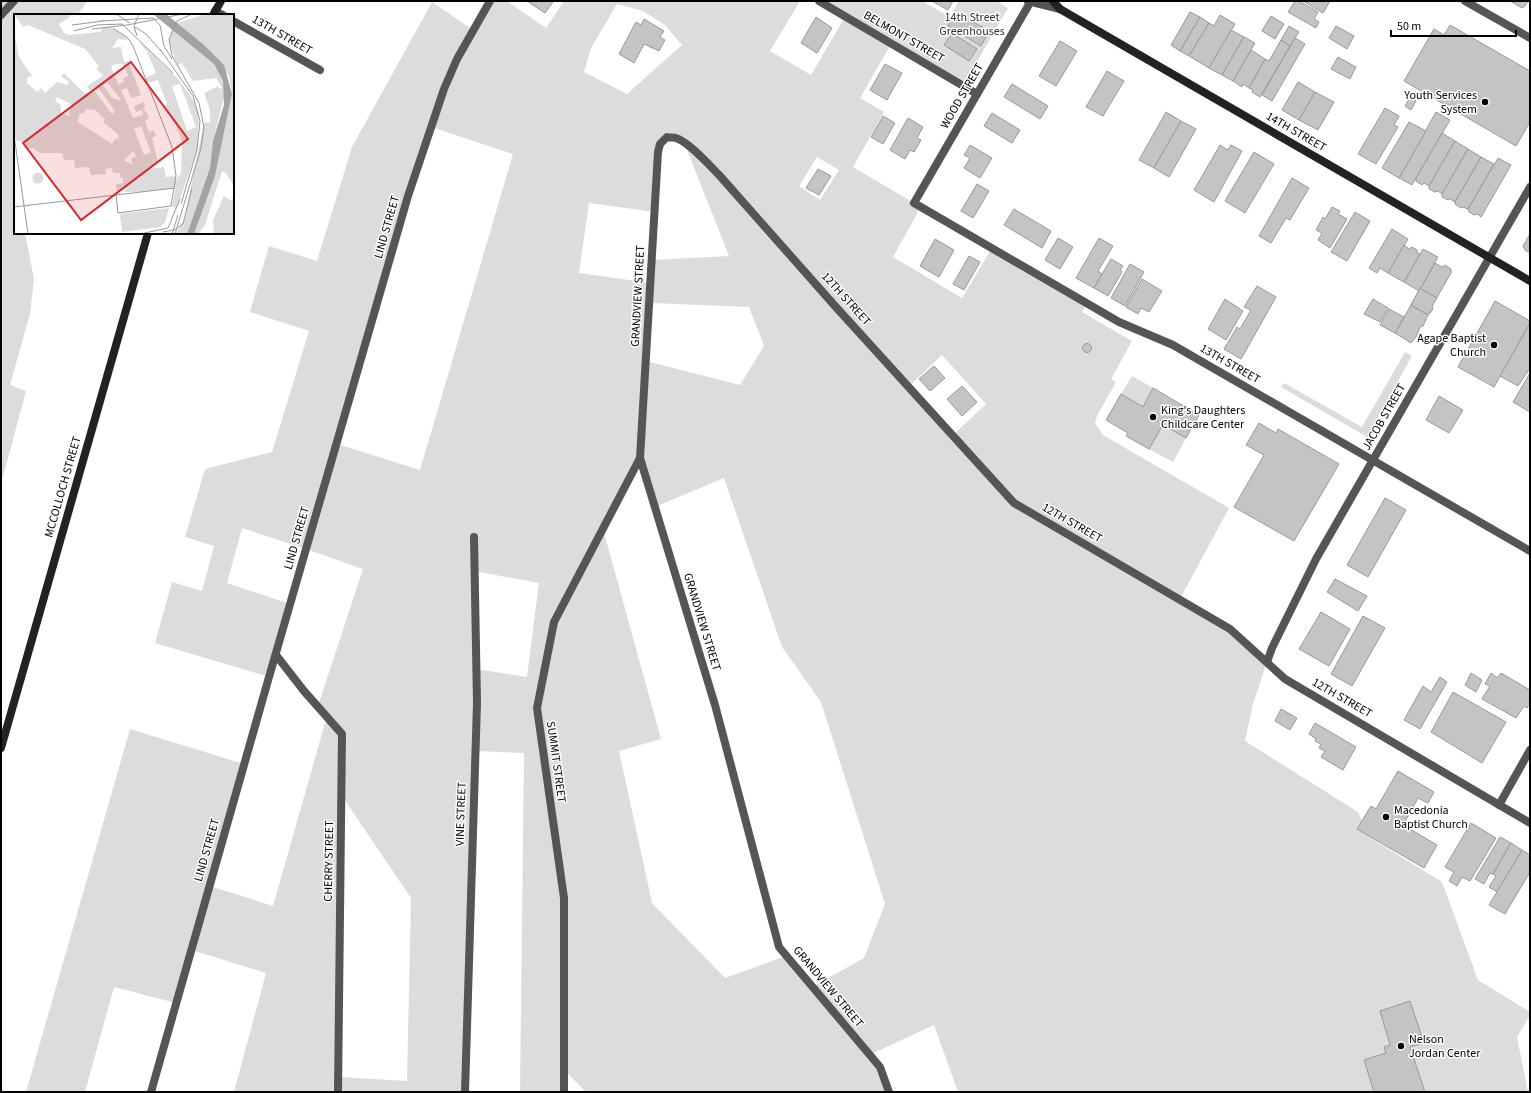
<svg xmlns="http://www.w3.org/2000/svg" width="1531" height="1093" font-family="'Source Sans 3',sans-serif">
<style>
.green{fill:#dcdcdc;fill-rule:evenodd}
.building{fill:#c4c4c4;stroke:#999}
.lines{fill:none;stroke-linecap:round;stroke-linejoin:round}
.street{stroke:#555;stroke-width:8}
.secondary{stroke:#222;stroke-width:8}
.poi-dot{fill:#000;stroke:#fff;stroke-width:1.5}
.labels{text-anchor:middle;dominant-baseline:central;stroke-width:3;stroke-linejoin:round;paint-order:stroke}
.park-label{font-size:12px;fill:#333;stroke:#fff}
.street-label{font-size:12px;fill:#000;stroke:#fff}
.poi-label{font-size:12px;fill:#000;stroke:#fff;text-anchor:start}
.inset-road{fill:none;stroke:#999;stroke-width:1}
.view{fill:#d62828;fill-opacity:0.15;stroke:#d62828;stroke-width:2}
.inset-edge{fill:none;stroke:#000;stroke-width:2}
</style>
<rect width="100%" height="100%" fill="#fff"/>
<g class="green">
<path d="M1 1H88L77 15H15V233H25L34 279 30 314 10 385 26 391 3 477 1 476Z"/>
<path d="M490 1H507L546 28 564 1H800L770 51 811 75 845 17 819 1H922L950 17 959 1H997L1008 8 963 86 891 44 860 98 884 112 853 167 914 203 918 212 893 257 962 298 992 248 1087 303 1082 312 1132 341 1111 379 1116 382 1097 416 1095 423 1103 435 1229 508 1180 599 1230 629 1267 662 1253 704 1245 741 1358 812 1369 837 1442 882 1478 980 1530 1012V1015L1517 1037 1528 1092H958L934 1025 869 1055 889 1092H586L564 1070V1092H520L524 753 475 751 465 1092H234L266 973 192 950 176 1003 114 987 85 1092H26L130 729 244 764 210 886 273 906 327 716 318 706 363 569 306 549 242 528 227 583 290 604 269 677 155 643 172 582 202 591 214 546 185 537 205 469 272 452 309 331 250 312 269 246 317 261 352 147 432 2 473 30ZM617 4 643 11 665 25 682 45 627 94 584 72 591 48ZM431 127 513 154 420 470 337 444ZM676 138 684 142 729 256 652 260 650 283 579 273 589 203 655 212 660 144ZM817 157 839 170 820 200 799 186ZM650 303 749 307 764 346 740 385 646 361ZM942 355 986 404 952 436 908 387ZM641 458 655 507 724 478 782 647 821 702 885 904 864 958 812 987 786 956 725 978 652 903 619 751 661 739 603 529ZM474 571 539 583 527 677 476 669ZM342 796 411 898 407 1081 339 1077Z"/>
<path d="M1405 352 1412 356 1367 437 1281 387 1284 383 1362 427Z"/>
<path d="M1132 376 1153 388 1143 407 1121 394Z"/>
<path d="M1163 425 1186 438 1173 462 1149 449Z"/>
</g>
<g class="building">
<path d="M527 1H552L553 2 545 13Z"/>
<path d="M932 1H953L948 10Z"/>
<path d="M1295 1H1299L1318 12 1314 19 1319 22 1316 28 1288 12Z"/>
<path d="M1303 1H1330L1323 13Z"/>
<path d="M1510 1H1528L1525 6 1522 8Z"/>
<path d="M956 12 989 31 981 46 948 26Z"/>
<path d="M1190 12 1200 17 1180 51 1171 45Z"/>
<path d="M1220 15 1235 24 1209 68 1189 56 1209 23 1214 26Z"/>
<path d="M1271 16 1284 24 1275 39 1262 31Z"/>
<path d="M816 17 832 28 817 53 801 43Z"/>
<path d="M1200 17 1209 23 1189 56 1180 51Z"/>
<path d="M644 19 664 31 660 37 665 40 659 51 644 44 634 63 619 54 636 22 641 25Z"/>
<path d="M1450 25 1530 71V122L1516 146 1404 81 1434 29 1444 35Z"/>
<path d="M1289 26 1299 32 1290 46 1281 40Z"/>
<path d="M1336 26 1354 36 1347 49 1329 38Z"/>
<path d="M1231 30 1244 37 1222 75 1209 68Z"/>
<path d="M952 33 977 49 969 61 944 45Z"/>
<path d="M1244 37 1255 43 1233 81 1222 75Z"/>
<path d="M1295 38 1305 44 1272 101 1262 95Z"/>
<path d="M1281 40 1290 46 1260 97 1252 92 1253 90 1249 88 1265 59 1269 61Z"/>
<path d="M1060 41 1077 51 1056 86 1039 76Z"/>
<path d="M1251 50 1265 59 1249 88 1243 84 1242 87 1233 81Z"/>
<path d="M1338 57 1356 67 1350 79 1331 69Z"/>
<path d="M885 64 902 73 887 100 870 90Z"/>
<path d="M1107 71 1124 81 1103 116 1086 107Z"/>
<path d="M1298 82 1315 92 1299 120 1282 110Z"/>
<path d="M1012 84 1048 106 1040 119 1004 97Z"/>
<path d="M1315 92 1334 102 1318 130 1299 120Z"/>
<path d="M1410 97 1416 101 1411 110 1405 106Z"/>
<path d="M1385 108 1399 116 1394 125 1398 127 1376 164 1358 154Z"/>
<path d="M1166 112 1181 121 1154 168 1139 160Z"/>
<path d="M1436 112 1450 120 1412 185 1399 178Z"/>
<path d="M992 113 1020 130 1012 143 984 126Z"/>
<path d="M883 116 895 123 883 144 871 137Z"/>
<path d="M908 118 923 127 917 138 921 140 914 152 910 150 905 159 890 150Z"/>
<path d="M1181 121 1196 129 1169 177 1154 168Z"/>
<path d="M1409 122 1426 131 1399 178 1382 168Z"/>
<path d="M1442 133 1455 141 1429 186 1424 183 1422 185 1416 181V178Z"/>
<path d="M1455 141 1468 149 1442 194 1438 191 1435 192 1429 189V186Z"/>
<path d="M970 145 992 158 980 178 964 168 970 158 964 155Z"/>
<path d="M1220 145 1228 150 1231 145 1242 151 1214 202 1194 190Z"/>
<path d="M1468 149 1481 157 1455 202 1450 199 1448 200 1442 197V194Z"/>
<path d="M1254 152 1274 164 1245 213 1225 201Z"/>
<path d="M1481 157 1494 164 1468 209 1463 207 1461 208 1455 204V202Z"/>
<path d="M1498 158 1511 165 1481 217 1477 214 1474 215 1469 212 1468 209Z"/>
<path d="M818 169 831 176 819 195 806 188Z"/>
<path d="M1292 178 1309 188 1290 220 1286 218 1271 243 1259 236Z"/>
<path d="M977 184 989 191 973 218 961 211Z"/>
<path d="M1332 207 1340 211 1338 214 1347 219 1330 248 1318 240 1322 233 1316 230 1323 217 1325 219Z"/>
<path d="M1014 209 1051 231 1042 248 1004 225Z"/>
<path d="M1355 212 1370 221 1347 261 1331 252Z"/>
<path d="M1392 229 1408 239 1388 273 1380 268 1377 273 1369 268Z"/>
<path d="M1530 234V251L1528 252 1525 250 1523 246Z"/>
<path d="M1058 238 1073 247 1060 269 1045 260Z"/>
<path d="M1099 238 1113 246 1098 271 1102 274 1094 288 1076 278Z"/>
<path d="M935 239 954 250 939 277 920 266Z"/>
<path d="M1404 245 1409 249 1412 247 1417 250V253L1420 254 1404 282 1388 273Z"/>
<path d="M1423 249 1438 257 1419 291 1404 282Z"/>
<path d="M969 256 980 262 964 290 953 284Z"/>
<path d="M1111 259 1123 266 1120 270 1122 272 1108 296 1094 288Z"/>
<path d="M1435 263 1442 267 1445 265 1451 269V273L1432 306 1431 312 1428 315 1411 305Z"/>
<path d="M1130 264 1144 272 1125 306 1111 298Z"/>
<path d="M1142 279 1162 291 1149 312 1141 308 1138 314 1126 307Z"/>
<path d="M1257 286 1276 297 1241 359 1224 349 1237 327 1240 329 1251 310 1244 307Z"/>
<path d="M1420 288 1437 298 1432 306 1433 309 1428 315 1411 305Z"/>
<path d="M1225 299 1243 311 1226 340 1208 329Z"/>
<path d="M1373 299 1388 308 1380 322 1364 314Z"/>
<path d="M1495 301 1530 321V323L1494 387 1458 367Z"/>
<path d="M1411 305 1428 315 1423 326 1420 327 1416 337 1411 343 1395 333Z"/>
<path d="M1389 309 1404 317 1395 333 1380 325Z"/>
<path d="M1530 323V368L1518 386 1500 376Z"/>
<circle cx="1087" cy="348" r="4.5"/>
<path d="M934 366 945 378 930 391 919 379Z"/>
<path d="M1530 373V412L1513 402Z"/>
<path d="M962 386 977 402 962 416 947 399Z"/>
<path d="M1153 388 1199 415 1186 438 1163 425 1149 449 1126 436 1128 433 1106 420 1121 394 1143 407Z"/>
<path d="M1439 396 1463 410 1449 433 1426 420Z"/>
<path d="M1259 423 1276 433 1278 429 1339 464 1294 541 1234 507 1264 455 1246 445Z"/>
<path d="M1385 498 1406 510 1368 577 1347 565Z"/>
<path d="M1335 579 1367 596 1358 611 1327 592Z"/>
<path d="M1321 612 1350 629 1329 666 1299 649Z"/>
<path d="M1363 616 1385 628 1352 686 1331 674Z"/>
<path d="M1471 673 1482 680 1476 692 1465 685Z"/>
<path d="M1491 673 1497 678 1501 673 1530 690V704L1527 708 1524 706 1516 718 1482 699 1490 686 1485 684Z"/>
<path d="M1440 677 1447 682 1420 729 1404 720 1423 686 1431 692Z"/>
<path d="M1453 692 1506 722 1482 763 1431 732Z"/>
<path d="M1281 709 1297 718 1290 730 1275 721Z"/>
<path d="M1315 723 1356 747 1343 770 1321 757 1325 751 1319 748 1321 744 1315 741 1316 739 1309 734Z"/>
<path d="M1398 771 1434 792 1428 803 1418 798 1403 825 1437 845 1424 868 1357 829 1371 806 1376 809Z"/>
<path d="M1471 823 1496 838 1470 881 1462 877 1457 886 1449 881 1454 872 1445 867Z"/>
<path d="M1500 837 1511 843 1493 874 1490 873 1484 884 1475 879Z"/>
<path d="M1511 843 1522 850 1497 892 1489 887 1496 876 1493 874Z"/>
<path d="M1522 850 1530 855V872L1505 914 1489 905Z"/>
<path d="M1410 1001 1424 1043 1410 1047 1425 1092H1374L1364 1060 1386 1053 1384 1047 1390 1045 1380 1011Z"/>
</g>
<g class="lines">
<g class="street">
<path d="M819 1 977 94"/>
<path d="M1028 1 1060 9"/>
<path d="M1031 1 914 203 1119 322 1173 345 1530 551"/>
<path d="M1465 1 1530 38"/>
<path d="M215 11 223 15"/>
<path d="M1 15 14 1"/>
<path d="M233 21 320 70"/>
<path d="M276 655 304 691 342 734 338 1092"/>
<path d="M1267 662 1272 648 1316 559 1530 187"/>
<path d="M1499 805 1530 750"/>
<path d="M151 1092 269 677 408 196 444 89 457 59 490 1"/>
<path d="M465 1092 477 703 474 537"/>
<path d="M564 1092V898L537 708 554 622 640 458"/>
<path d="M889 1092 880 1067 779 947 715 705 640 458 658 152 660 144 667 137C669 138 673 137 676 138 689 142 710 166 720 176L835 306 1014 503 1230 629 1285 679 1530 823"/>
</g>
<g class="secondary">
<path d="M1053 1 1060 9 1530 281"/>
<path d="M213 15 221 1"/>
<path d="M1 748 148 233"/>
</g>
</g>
<g class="poi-dot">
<circle cx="1485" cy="102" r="4"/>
<circle cx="1494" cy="345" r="4"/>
<circle cx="1153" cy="417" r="4"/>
<circle cx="1386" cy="817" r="4"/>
<circle cx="1401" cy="1046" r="4"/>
</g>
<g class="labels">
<g class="park-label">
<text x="972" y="17">14th Street<tspan x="972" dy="14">Greenhouses</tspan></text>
</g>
<g class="street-label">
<text transform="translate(282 35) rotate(30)">13TH STREET</text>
<text transform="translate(904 37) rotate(30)">BELMONT STREET</text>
<text transform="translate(962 96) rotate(-60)">WOOD STREET</text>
<text transform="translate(1296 132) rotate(30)">14TH STREET</text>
<text transform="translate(387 227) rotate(-74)">LIND STREET</text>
<text transform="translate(638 296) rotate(-87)">GRANDVIEW STREET</text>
<text transform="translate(846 299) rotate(48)">12TH STREET</text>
<text transform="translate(1230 364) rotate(30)">13TH STREET</text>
<text transform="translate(1384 417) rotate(-60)">JACOB STREET</text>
<text transform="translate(63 487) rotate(-74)">MCCOLLOCH STREET</text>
<text transform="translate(1072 523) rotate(30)">12TH STREET</text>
<text transform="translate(297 538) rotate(-74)">LIND STREET</text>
<text transform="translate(702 622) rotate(73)">GRANDVIEW STREET</text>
<text transform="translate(1342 698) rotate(30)">12TH STREET</text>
<text transform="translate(556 762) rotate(82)">SUMMIT STREET</text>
<text transform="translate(461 814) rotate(-88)">VINE STREET</text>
<text transform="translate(207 850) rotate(-74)">LIND STREET</text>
<text transform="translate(329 861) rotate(-89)">CHERRY STREET</text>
<text transform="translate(828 987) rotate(50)">GRANDVIEW STREET</text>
</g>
<g class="poi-label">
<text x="1477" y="95" text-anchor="end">Youth Services<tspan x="1477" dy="14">System</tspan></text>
<text x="1486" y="338" text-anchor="end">Agape Baptist<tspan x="1486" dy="14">Church</tspan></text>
<text x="1161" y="410">King's Daughters<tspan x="1161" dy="14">Childcare Center</tspan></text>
<text x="1394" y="810">Macedonia<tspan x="1394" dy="14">Baptist Church</tspan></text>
<text x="1409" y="1039">Nelson<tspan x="1409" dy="14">Jordan Center</tspan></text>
</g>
</g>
<g transform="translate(14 14)">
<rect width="220" height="220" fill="#fff"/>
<path d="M0 0H56L55 4 45 10 50 19 55 21 86 18 88 14 96 13 110 21 114 26 104 25 98 34 107 33 110 48 114 47 127 81 117 84 113 74 107 76 119 104 129 101 128 96 122 98 120 92 130 88 131 93 129 94 135 103 131 108 135 118 140 116 142 122 138 124 144 148H140V152H135V155L150 153 152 163 162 162V166L167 159 168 127 162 112 149 92 153 90 144 66 133 69 131 64 142 59 133 38 124 26 165 66 178 84 185 100 183 136 163 194 158 193 162 171 161 174 129 178H111L110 174 103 178 102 170 109 169V164H106V159H99L98 154 91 155 92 160 77 161 75 153 61 154 60 146H50L48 139H26L19 134 13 135 7 127H3L0 121V18L5 43 18 62 13 64V69L23 78 27 74 31 79 43 68 53 71 55 68 47 62 50 59 70 79 78 80 73 72 89 62 82 54 85 52 71 35 14 11 9 13ZM103 50H109L114 62 109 64 110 68 104 71 97 52ZM93 68 108 87 98 84 89 71ZM166 70 182 113 173 117 158 72ZM83 72 101 97 98 100 79 75ZM43 83 57 90 55 102 47 98V91L41 87ZM72 95 81 96 91 105 89 108 104 120 105 126 102 124 98 130 64 108 65 99 69 100ZM127 112 137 139 130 141 120 115ZM119 137 122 142 117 145 119 151 110 146ZM192 0H220V172L212 159 208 157 191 211 184 220H180L201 162 218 80 215 62 163 9ZM158 15 200 50 209 67 211 79 199 127 196 154 173 220H161L170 207 190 109 196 108V96L190 79 204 72 206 75 208 74 202 64 179 67 168 49 163 51 155 27ZM18.5 164a5.5 5.5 0 1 1 11 0a5.5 5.5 0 1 1-11 0ZM210 182 217 187 220 182V220H200L199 206ZM155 194 151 208 146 213 108 218 106 200Z" fill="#dcdcdc" fill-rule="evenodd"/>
<path d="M139 0H152L190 31 210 51 218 80 201 162 180 220H173L196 154 199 127 210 91 209 67 200 50Z" fill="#a3a3a3"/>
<path class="inset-road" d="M102 0 116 9M87 7 139 4 146 11 150 32 158 45M58 11 89 7M121 13 132 20M99 14 114 24 119 32 158 133 162 162 157 192 104 199 102 181M78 15 113 11 169 0M60 17 83 11 108 10 159 59M132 20 147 37M123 22 120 12 125 0M146 35 179 82 186 107 183 136 167 190M0 121 14 220M0 193 161 174M149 218 160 216 169 210 178 174M126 220 154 214 166 185M158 220 164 201M161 220 187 134 190 113 185 89 158 42 155 25 163 7 178 0"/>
<path class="view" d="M117 48 174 125 67 206 9 129Z"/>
<rect width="220" height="220" class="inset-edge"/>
</g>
<rect width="1531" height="1093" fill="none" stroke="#000000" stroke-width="4"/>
<path d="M1391 30v6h125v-6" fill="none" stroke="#000000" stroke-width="2"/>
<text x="1397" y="30" font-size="12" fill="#000000" stroke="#ffffff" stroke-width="3" paint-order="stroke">50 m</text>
</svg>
